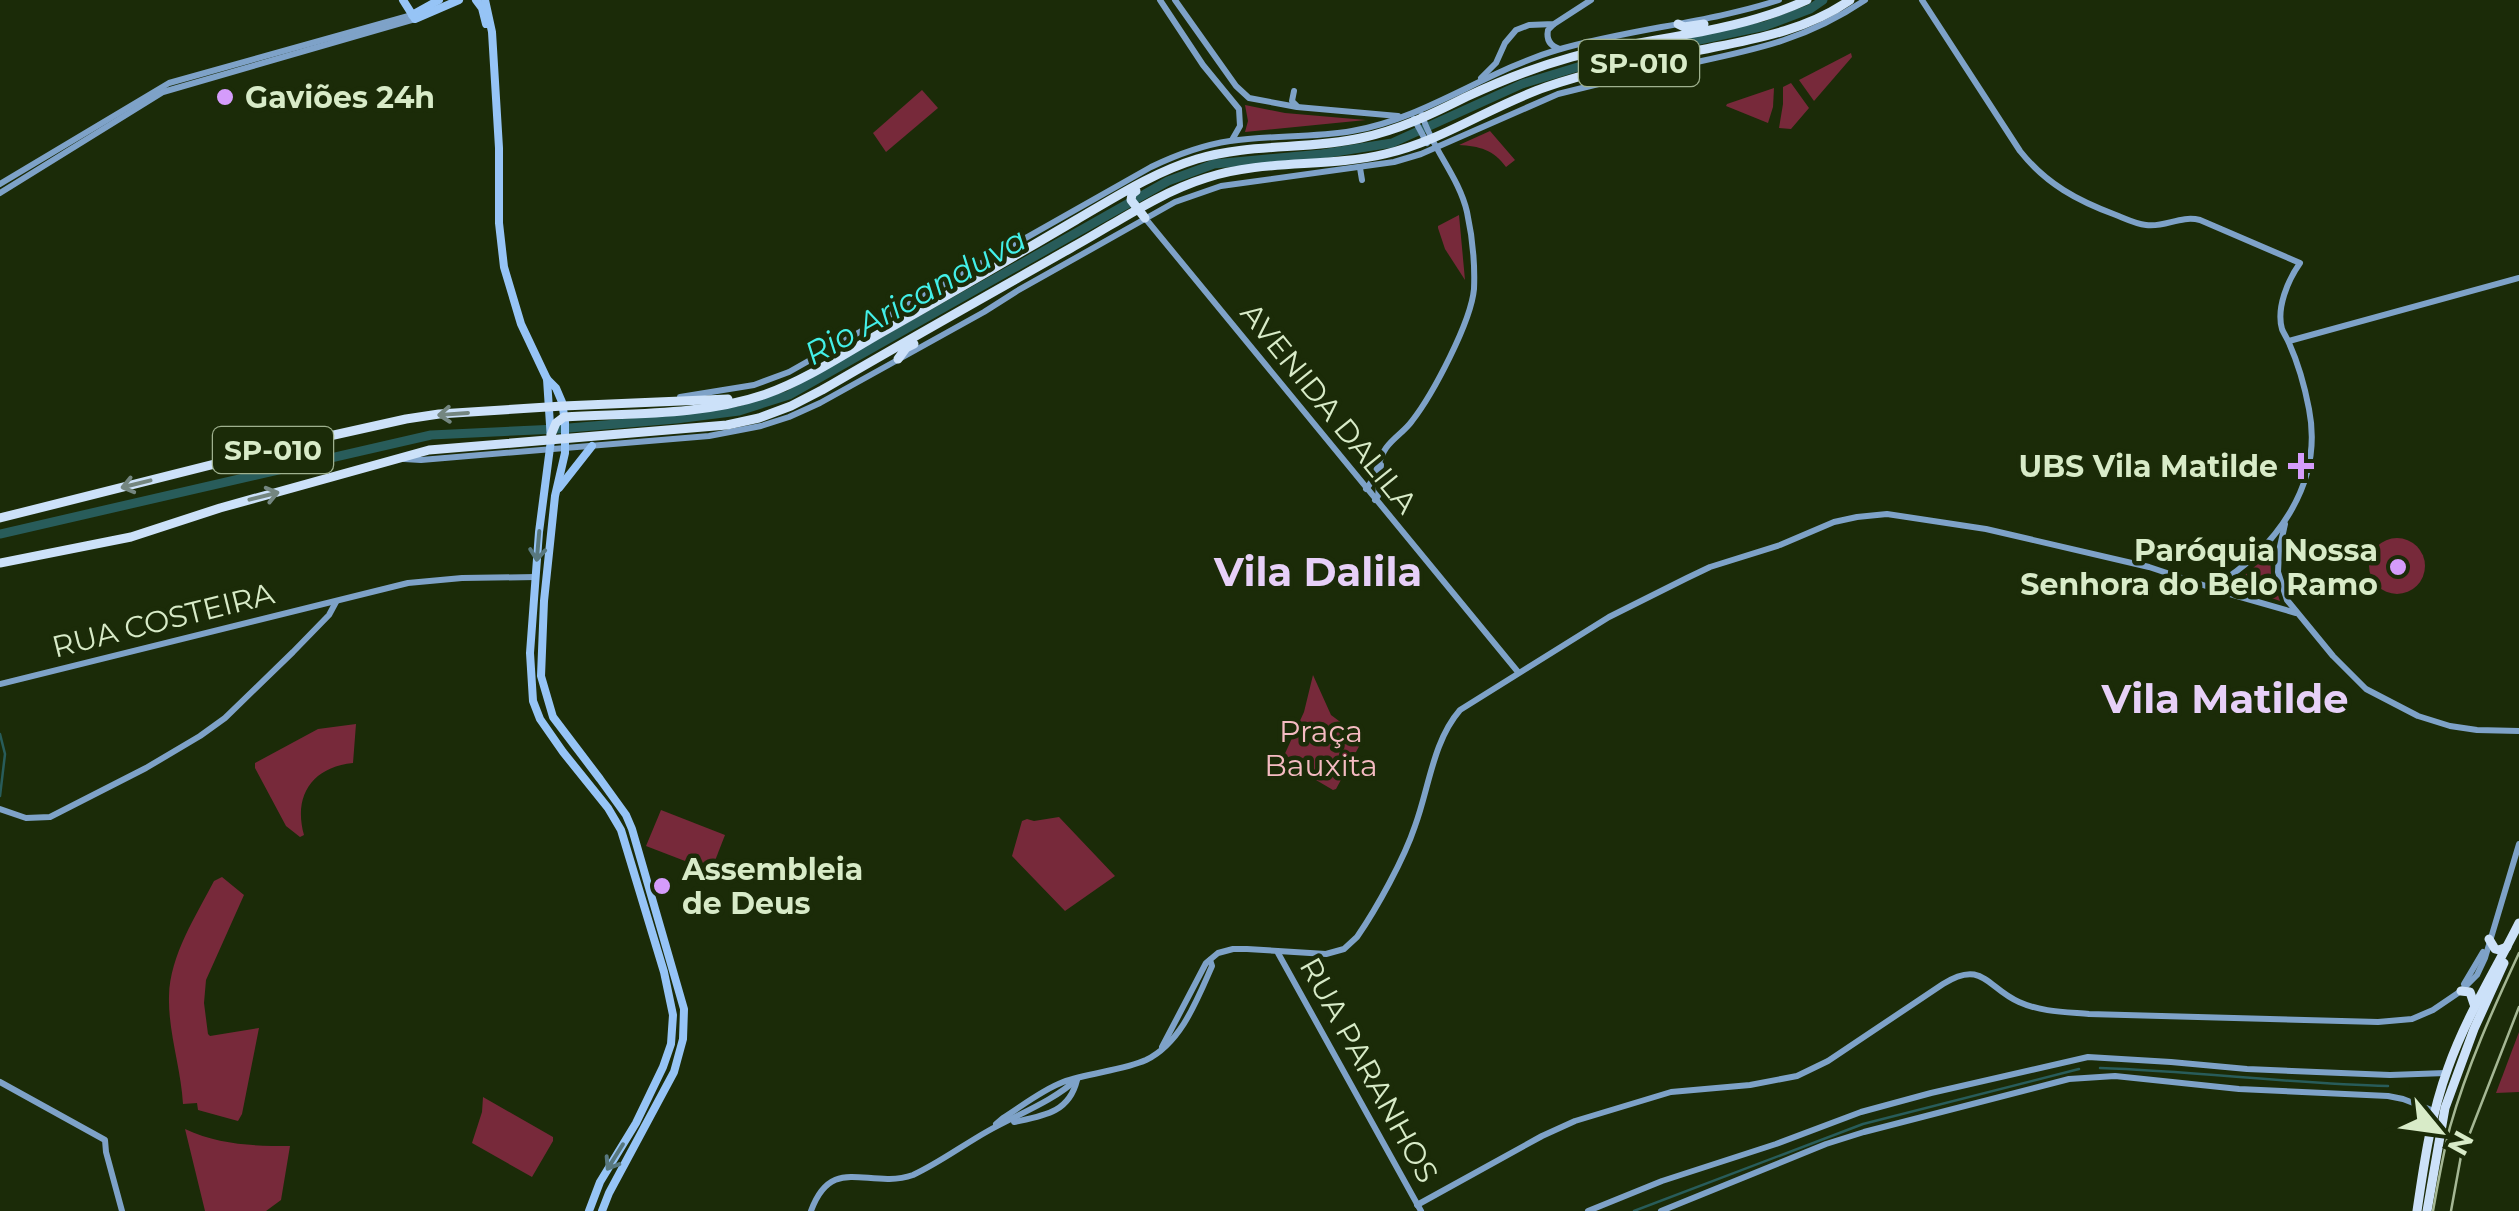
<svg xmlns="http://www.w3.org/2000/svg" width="2519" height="1211" font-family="Montserrat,sans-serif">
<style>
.green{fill:#77293a}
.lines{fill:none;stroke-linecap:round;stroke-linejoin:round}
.stream{stroke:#285c5a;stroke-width:2.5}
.river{stroke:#285c5a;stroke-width:9}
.secondary{stroke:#7ea2c8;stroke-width:6}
.primary{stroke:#96c4f6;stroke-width:8}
.highway{stroke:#cce1f9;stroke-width:9}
.rail{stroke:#a5b794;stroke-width:2.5}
.oneway{stroke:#748680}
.oneway2{stroke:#58787f}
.poi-dot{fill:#d59cfb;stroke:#1b2b08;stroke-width:4}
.labels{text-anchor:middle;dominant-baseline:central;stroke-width:9;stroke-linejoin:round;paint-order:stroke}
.shield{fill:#1b2b08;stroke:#9fb18e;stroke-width:2.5}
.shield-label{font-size:28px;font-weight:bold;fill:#d8ebc8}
.poi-label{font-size:30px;font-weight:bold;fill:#d8ebc8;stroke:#1b2b08;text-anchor:start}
.street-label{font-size:30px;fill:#d8ebc8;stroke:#1b2b08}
.park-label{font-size:30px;fill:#f5bbc2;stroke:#1b2b08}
.water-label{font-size:32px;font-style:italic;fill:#43f0e9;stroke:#1b2b08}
.district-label{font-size:40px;font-weight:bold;fill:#e7d0f8;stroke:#1b2b08}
</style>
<rect width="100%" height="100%" fill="#1b2b08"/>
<g class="green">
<path d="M1851 53 1852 57 1814 101 1799 80Z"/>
<path d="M1791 83 1809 108 1791 129 1779 128 1783 104V87Z"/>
<path d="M1774 88 1773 107 1768 123 1726 106 1727 104Z"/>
<path d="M922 90 938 108 886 152 873 133Z"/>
<path d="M1245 105 1285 113 1366 120 1245 132 1248 121Z"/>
<path d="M1490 131 1515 160 1506 167C1494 150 1479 146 1459 145Z"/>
<path d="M1459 215 1465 280 1445 249 1438 228V226Z"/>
<circle cx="2397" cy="566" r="28"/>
<path d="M2270 553 2271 575 2280 601 2234 585Z"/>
<path d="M1313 675 1331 715 1363 739 1336 789 1333 790 1282 760 1304 712Z"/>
<path d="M356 724 353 763C312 767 293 796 304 835L300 837 286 826 255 768V763L318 729Z"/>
<path d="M661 810 725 835 711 871 646 846Z"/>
<path d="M1059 817 1115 876 1065 911 1012 856 1022 821 1027 819 1034 821Z"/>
<path d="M222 877 244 895 206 980 204 1003 208 1034 210 1036 259 1028 242 1114 238 1121 198 1110 197 1103 183 1104C181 1068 168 1032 169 996 170 955 196 916 214 881Z"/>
<path d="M2519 1032V1092L2496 1093Z"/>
<path d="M483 1097 553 1137V1141L532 1177 472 1143 482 1112Z"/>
<path d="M185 1129C219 1145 254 1146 290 1146L281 1200 266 1211H205Z"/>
</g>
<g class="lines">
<g class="stream">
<path d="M0 734 5 754 0 796"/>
<path d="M2100 1068C2196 1071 2291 1084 2388 1086"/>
<path d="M1634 1211 1863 1124 2079 1069"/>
</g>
<path class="river" d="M0 534 431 435 557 429 676 419 739 411 789 395 1168 181 1214 164 1322 154 1392 143 1522 84 1591 63 1765 26 1810 9 1823 0"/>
<g class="secondary">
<path d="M1160 0 1203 65 1239 109 1240 126 1232 140"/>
<path d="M1175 0 1236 86 1249 98 1297 107 1398 116"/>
<path d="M1922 0 2020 151C2046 184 2078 201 2116 215 2126 219 2136 224 2146 225 2165 228 2180 215 2200 220L2300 263C2288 280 2276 308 2282 329 2283 332 2288 340 2289 343 2298 363 2305 388 2309 409 2324 485 2275 550 2213 587"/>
<path d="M1553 25 1548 30C1546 40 1550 46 1560 49"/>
<path d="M1683 65C1753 50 1804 41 1865 0"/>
<path d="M1481 78 1496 63 1505 43 1516 30 1529 25 1554 24 1591 0"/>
<path d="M1294 91 1292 101 1297 106"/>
<path d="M1414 119 1427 143"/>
<path d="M1360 168 1362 180"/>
<path d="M0 184 169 83 412 15"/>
<path d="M0 193 163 92 415 19"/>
<path d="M1145 218 1518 672"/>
<path d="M2289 341 2519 278"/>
<path d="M680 397 754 385 789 372 1151 167C1176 155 1203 145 1230 141 1270 135 1312 138 1352 131 1424 119 1486 71 1557 50 1628 29 1709 23 1779 0"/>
<path d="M404 459 421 460 709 436 761 426 789 417 820 403 984 312 1017 291 1175 202 1221 186 1394 162 1421 154 1558 94 1651 71"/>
<path d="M1366 489C1377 478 1377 461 1386 448 1393 438 1405 431 1412 421 1433 394 1471 322 1474 289 1475 265 1472 235 1467 212 1459 177 1432 149 1422 115"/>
<path d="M1375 500 1378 496 1381 465"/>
<path d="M2285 524 2279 551 2278 572 2287 600 2333 656 2366 689 2418 716 2450 726 2477 730 2519 731"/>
<path d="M0 684 408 583 462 578 536 577"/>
<path d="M0 809 26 818 50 817 146 768 200 736 225 718 293 652 329 615 336 602"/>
<path d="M1278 953 1421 1211"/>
<path d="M2464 984 2483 952"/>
<path d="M1162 1047 1206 963 1218 953 1233 949H1247L1326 954 1344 949 1357 937C1377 908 1404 859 1415 826 1429 788 1433 741 1460 710L1609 617 1687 578 1710 567 1780 545 1834 522 1857 517 1887 514 1986 529 2149 567 2230 594 2296 613"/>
<path d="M0 1082 105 1140 106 1152 122 1211"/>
<path d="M1014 1122C1043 1116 1069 1113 1077 1080"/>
<path d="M996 1124 1003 1118C1022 1106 1042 1090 1063 1082 1088 1073 1124 1070 1146 1060 1181 1043 1197 1000 1212 966L1210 960"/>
<path d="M1417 1205 1542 1136 1575 1121 1671 1092 1750 1085 1797 1076 1828 1061 1943 984C1983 959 1987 988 2019 1002 2041 1012 2066 1012 2089 1014L2378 1022 2412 1019 2433 1010 2461 991 2477 975 2485 958 2519 844"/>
<path d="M811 1211C832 1153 868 1190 913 1175 939 1163 963 1145 988 1131 1018 1114 1052 1102 1077 1079"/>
<path d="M1588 1211 1662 1181 1776 1144 1861 1112 1931 1093 2088 1057 2171 1062 2247 1069 2390 1075 2446 1073"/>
<path d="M1661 1211 1826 1144 1864 1132 2069 1079 2115 1076 2239 1089 2388 1096 2403 1099 2434 1111"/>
</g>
<g class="primary">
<path d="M403 0 415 19 459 0"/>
<path d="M476 0 482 8 486 24"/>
<path d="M485 0 492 32 499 148V223L504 267 521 324 547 379 556 388 562 402 565 422V453L555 496 544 601 541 676 553 717 600 779 626 815 632 829 684 1009 683 1039 674 1072 609 1193 602 1211"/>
<path d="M412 15 439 0"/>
<path d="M547 379 551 440 539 532 530 653 533 701 540 719 563 752 608 808 621 830 664 972 673 1015 671 1044 663 1067 636 1123 600 1182 589 1211"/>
<path d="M559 488 592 446"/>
</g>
<g class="highway">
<path d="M1678 24 1684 27 1704 24"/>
<path d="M1650 72 1690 58"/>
<path d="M1136 191 1132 194 1131 200 1145 218"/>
<path d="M898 359 906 348 914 344"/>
<path d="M551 435 556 423 564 417C631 413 702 416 766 394 808 379 847 352 886 330 950 294 1013 257 1076 220 1114 198 1154 172 1197 159 1250 143 1308 150 1361 138 1399 130 1432 114 1466 97 1500 81 1536 67 1572 57 1650 37 1733 34 1807 0"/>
<path d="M0 518 298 443 406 419 439 414 563 406 728 399"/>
<path d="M0 563 131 537 220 508 429 450 727 425 759 418 791 406 822 390C904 342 988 295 1071 248 1115 224 1158 193 1206 178 1263 159 1327 168 1385 154 1442 141 1491 106 1546 87 1600 68 1659 59 1715 47 1762 38 1810 28 1850 0"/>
<path d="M2489 939 2495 949 2499 950 2507 947"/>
<path d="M2461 991 2470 992 2474 1004"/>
<path d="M2417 1211C2424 1163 2431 1114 2448 1068 2466 1017 2495 971 2519 923"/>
<path d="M2427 1211 2445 1108 2474 1029 2504 963"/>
</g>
<g class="rail">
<path d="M2433 1211C2438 1183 2443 1154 2450 1127 2467 1067 2493 1009 2519 953"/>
<path d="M2451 1211 2461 1156 2519 1007"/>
</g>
</g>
<defs><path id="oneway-shaft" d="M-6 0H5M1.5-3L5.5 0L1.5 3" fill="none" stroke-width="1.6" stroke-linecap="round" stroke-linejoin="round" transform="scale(2.5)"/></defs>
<g class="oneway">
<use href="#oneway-shaft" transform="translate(453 414) rotate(176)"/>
<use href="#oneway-shaft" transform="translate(136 484) rotate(166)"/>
<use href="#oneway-shaft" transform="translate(264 496) rotate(-14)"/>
</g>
<g class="oneway2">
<use href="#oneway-shaft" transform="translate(538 546) rotate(95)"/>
<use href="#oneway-shaft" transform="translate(615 1157) rotate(122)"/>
</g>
<g class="poi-dot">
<circle cx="225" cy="97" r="10"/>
<path d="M2296 451h10v10h10v10h-10v10h-10v-10h-10v-10h10z"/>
<circle cx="2398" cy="567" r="10"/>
<circle cx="662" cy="886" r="10"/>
</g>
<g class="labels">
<g class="shield">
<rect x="1579" y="40" width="120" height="46" rx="8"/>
<rect x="213" y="427" width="120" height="46" rx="8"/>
</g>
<g class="shield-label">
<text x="1639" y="63">SP-010</text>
<text x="273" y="450">SP-010</text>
</g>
<g class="poi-label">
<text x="245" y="97">Gaviões 24h</text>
<text x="2278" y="466" text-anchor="end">UBS Vila Matilde</text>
<text x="2378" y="550" text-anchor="end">Paróquia Nossa<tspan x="2378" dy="34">Senhora do Belo Ramo</tspan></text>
<text x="682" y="869">Assembleia<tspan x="682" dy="34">de Deus</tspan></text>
</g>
<g class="street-label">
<text transform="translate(1329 408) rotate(51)">AVENIDA DALILA</text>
<text transform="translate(163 620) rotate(-14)">RUA COSTEIRA</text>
<text transform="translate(1369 1070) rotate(61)">RUA PARANHOS</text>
</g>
<g class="park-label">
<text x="1321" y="731">Praça<tspan x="1321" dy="34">Bauxita</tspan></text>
</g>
<g class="water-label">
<text transform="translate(915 296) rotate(-29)">Rio Aricanduva</text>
</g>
<g class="district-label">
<text x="1318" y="571">Vila Dalila</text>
<text x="2225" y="698">Vila Matilde</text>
</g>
</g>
<g transform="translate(2439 1131) rotate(119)" stroke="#1b2b08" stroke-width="8" paint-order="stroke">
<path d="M0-8L18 38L0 25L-18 38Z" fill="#d8ebc8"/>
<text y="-15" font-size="28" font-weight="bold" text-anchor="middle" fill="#d8ebc8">N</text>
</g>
</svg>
